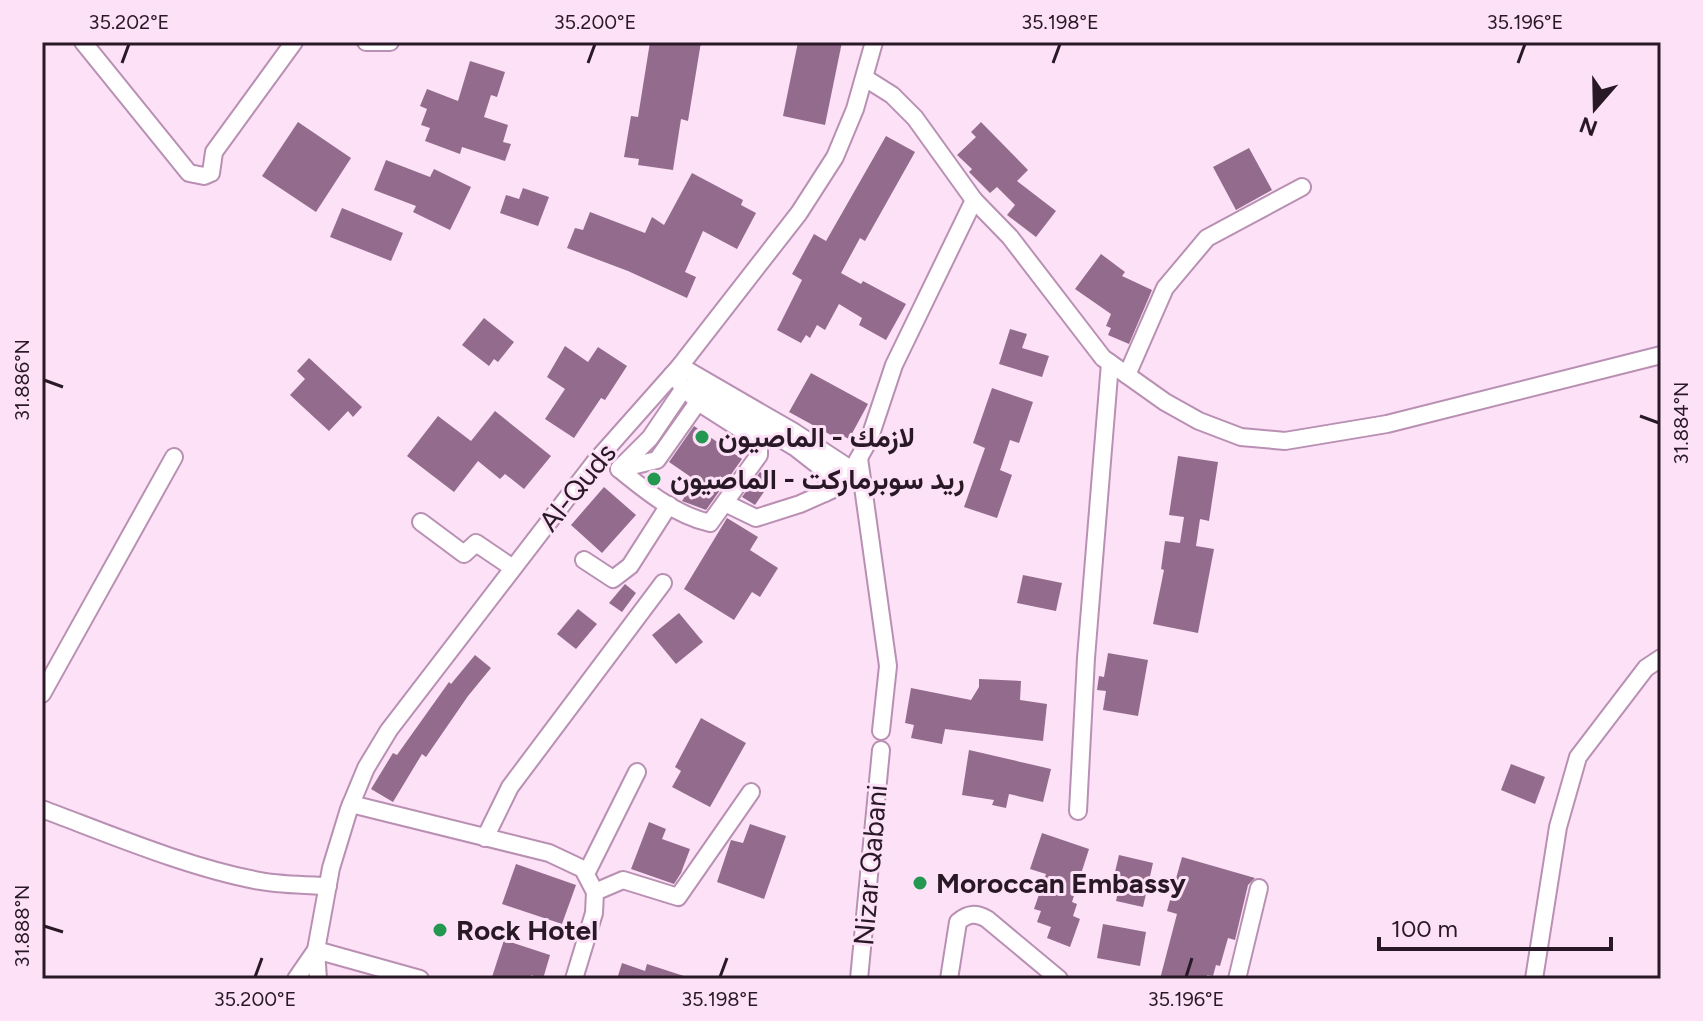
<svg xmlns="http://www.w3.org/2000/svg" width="1703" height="1021" font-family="Figtree,Vazirmatn,sans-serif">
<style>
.building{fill:#936c8d}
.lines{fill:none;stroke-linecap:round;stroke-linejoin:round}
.minor-casing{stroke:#b990b3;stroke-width:20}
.minor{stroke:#fff;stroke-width:16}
.ticks{fill:none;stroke:#291927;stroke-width:3}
.poi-dot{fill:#249751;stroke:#fce1f7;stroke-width:3}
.labels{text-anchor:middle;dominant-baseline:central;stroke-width:6;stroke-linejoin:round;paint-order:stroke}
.poi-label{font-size:28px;font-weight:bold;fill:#291927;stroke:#fce1f7;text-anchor:start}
.street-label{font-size:28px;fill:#291927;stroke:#fce1f7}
.neatline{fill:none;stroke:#291927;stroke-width:3}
.ticks-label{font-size:20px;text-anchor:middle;fill:#291927}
</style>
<rect width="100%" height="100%" fill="#fce1f7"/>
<g class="building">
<path d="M650 42H701L688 121 681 119 673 170 638 165 639 159 624 157 631 116 638 117Z"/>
<path d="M798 42H842L825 125 783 116Z"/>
<path d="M470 61 505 72 497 97 491 95 484 117 508 125 503 142 511 144 505 161 462 147 460 154 425 141 430 128 421 125 427 109 420 106 427 89 458 101Z"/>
<path d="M298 122 351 158 316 212 262 176Z"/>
<path d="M981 122 1028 170 1017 181 1056 211 1036 237 1007 215 1015 205 997 187 990 193 969 172 972 169 957 155 976 137 971 132Z"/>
<path d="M886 136 915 152 865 241 860 238 841 273 861 284 863 281 906 304 886 340 859 325 862 318 839 304 825 330 817 325 810 338 806 335 801 343 777 330 802 280 792 274 814 234 826 241Z"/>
<path d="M1249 148 1272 190 1236 210 1213 167Z"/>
<path d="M386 160 430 177 434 169 471 187 450 230 413 212 416 206 374 190Z"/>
<path d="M692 173 743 200 741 205 756 213 737 249 703 231 685 272 696 277 687 298 628 271 567 248 575 228 583 230 590 212 645 233 652 217 664 225Z"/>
<path d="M523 188 549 197 538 226 500 213 506 195 519 199Z"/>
<path d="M342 208 403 233 391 261 330 237Z"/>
<path d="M1101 254 1125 272 1122 276 1152 290 1129 344 1108 335 1111 328 1106 326 1111 314 1075 289Z"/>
<path d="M484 318 514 342 498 362 494 359 489 366 462 345Z"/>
<path d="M1010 329 1027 334 1022 348 1049 356 1042 377 999 364Z"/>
<path d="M565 346 588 362 598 347 627 366 605 400 601 398 574 438 545 419 565 389 547 377Z"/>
<path d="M309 358 362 407 353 417 348 411 329 431 290 395 305 379 297 371Z"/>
<path d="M811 373 868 404 849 439 843 436 840 440 789 412Z"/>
<path d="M992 388 1033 402 1019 443 1010 440 1000 470 1012 475 997 518 964 507 985 448 973 443Z"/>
<path d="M495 411 551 456 524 489 505 474 500 479 478 461 454 492 407 456 438 416 471 441Z"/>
<path d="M694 426 742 459 706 510 682 501 687 493 693 497 701 484 669 462Z"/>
<path d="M1178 456 1218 462 1209 521 1200 519 1196 546 1214 549 1198 633 1153 624 1164 570 1161 569 1165 541 1180 543 1184 517 1169 515Z"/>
<path d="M760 472 772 480 755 505 742 497Z"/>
<path d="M604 487 636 515 602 553 571 525Z"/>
<path d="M727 518 758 537 750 550 778 568 760 597 752 592 734 620 684 589Z"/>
<path d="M1023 575 1062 583 1056 611 1017 603Z"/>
<path d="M625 584 636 593 622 612 609 603Z"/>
<path d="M578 609 597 624 576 649 557 634Z"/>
<path d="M679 613 703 642 676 664 652 635Z"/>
<path d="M1108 653 1148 660 1138 716 1103 710 1106 691 1097 690 1099 676 1104 677Z"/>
<path d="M475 655 491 668 468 696 426 757 422 754 393 802 371 789 393 753 397 755 449 682 451 684Z"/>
<path d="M979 679 1021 681 1020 700 1047 704 1043 741 945 729 942 744 911 738 914 725 905 723 911 688 971 700 979 687Z"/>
<path d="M701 718 746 743 710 807 672 787 681 771 675 767Z"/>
<path d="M969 750 1051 769 1043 802 1009 794 1006 808 992 805 994 800 962 795Z"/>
<path d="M1511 764 1545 777 1535 804 1501 790Z"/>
<path d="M649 822 666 829 662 839 690 849 681 873 674 884 631 869Z"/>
<path d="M750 824 786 836 764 899 717 882 731 840 743 843Z"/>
<path d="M1042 833 1089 849 1072 902 1077 904 1073 916 1080 919 1070 947 1047 938 1051 927 1037 922 1041 911 1034 909 1046 874 1030 869Z"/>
<path d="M1119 855 1153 863 1143 907 1116 901 1119 887 1112 885Z"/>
<path d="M1182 857 1255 878 1248 885 1235 940 1228 938 1220 966 1216 965 1213 976 1207 975V979H1160L1177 914 1167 911Z"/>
<path d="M516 864 576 885 562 924 502 904Z"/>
<path d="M1103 924 1146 932 1140 966 1097 958Z"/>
<path d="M504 940 550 955 543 979 531 975 530 979 492 977Z"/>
<path d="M622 963 645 971 647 964 687 977 686 979H617Z"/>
</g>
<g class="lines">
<g class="minor-casing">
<g id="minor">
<path d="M83 42 189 173 204 176 211 173 214 152 294 42"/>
<path d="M366 42H390"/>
<path d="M865 78 892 95 915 118 974 200 1010 237 1103 358 1165 402 1199 421 1241 437 1285 441 1387 424 1661 355"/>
<path d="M680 366 794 432 852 470 869 440 894 365 974 200"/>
<path d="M672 375 698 402 759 441V455L710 523C675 515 646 491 619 469L650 438 684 388H696L796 448 828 473 825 493"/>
<path d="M1127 375 1165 288 1207 238 1302 187"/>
<path d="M859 458 888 666 881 731"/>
<path d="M619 469 657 460 698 402"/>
<path d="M725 503 756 518 800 504 836 488 852 470"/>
<path d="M421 522 464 554 476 543 513 568"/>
<path d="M584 560 613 579 630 566 669 505"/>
<path d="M42 694 174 457"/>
<path d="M351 804 549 853 583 869 595 892 594 913 574 979"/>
<path d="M42 809C109 834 189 868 260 881 282 885 305 885 328 886"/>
<path d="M1078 811 1086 658 1110 363"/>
<path d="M485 838 510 787 663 583"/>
<path d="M586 874 637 772"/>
<path d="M595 892 623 880 678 897 751 792"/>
<path d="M316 950 420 979"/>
<path d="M296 979 316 950"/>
<path d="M318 979 316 950 331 868 349 809 366 768 389 730 594 463 680 366 799 213 835 157 855 109 874 42"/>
<path d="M859 979 881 750"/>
<path d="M949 979 958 922C968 913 976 913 987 919L1059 979"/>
<path d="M1237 979 1259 888"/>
<path d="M1534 979 1558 827 1578 757 1646 668 1661 658"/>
</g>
</g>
<use href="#minor" class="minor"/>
</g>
<path class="ticks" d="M122 63 129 44M588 63 595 44M1053 63 1060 44M1518 63 1525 44M44 380 63 387M1640 416 1659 423M44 926 63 932M255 977 262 958M720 977 727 958M1186 977 1192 958"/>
<g class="poi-dot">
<circle cx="702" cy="437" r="8"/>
<circle cx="654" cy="479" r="8"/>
<circle cx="920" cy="883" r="8"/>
<circle cx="440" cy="930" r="8"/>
</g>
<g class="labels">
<g class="poi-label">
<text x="718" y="437">لازمك - الماصيون</text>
<text x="670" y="479">ريد سوبرماركت - الماصيون</text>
<text x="936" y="883">Moroccan Embassy</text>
<text x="456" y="930">Rock Hotel</text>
</g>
<g class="street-label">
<text transform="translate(577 487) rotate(-51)">Al-Quds</text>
<text transform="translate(870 865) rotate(-85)">Nizar Qabani</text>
</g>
</g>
<rect width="1703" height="1021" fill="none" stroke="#fce1f7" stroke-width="88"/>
<g transform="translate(1595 108) rotate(200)" stroke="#fce1f7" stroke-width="6" paint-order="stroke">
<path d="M0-6L14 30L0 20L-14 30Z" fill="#291927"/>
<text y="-12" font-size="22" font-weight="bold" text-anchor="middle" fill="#291927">N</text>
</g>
<path d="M1379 937v12h232v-12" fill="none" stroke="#291927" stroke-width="4"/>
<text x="1391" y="937" font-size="24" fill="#291927" stroke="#fce1f7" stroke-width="6" paint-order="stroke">100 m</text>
<rect x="44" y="44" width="1615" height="933" class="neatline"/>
<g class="ticks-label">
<text x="129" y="29">35.202°E</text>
<text x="595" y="29">35.200°E</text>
<text x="1060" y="29">35.198°E</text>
<text x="1525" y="29">35.196°E</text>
<text transform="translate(22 380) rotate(-90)" y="7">31.886°N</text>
<text transform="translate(1681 423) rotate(-90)" y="7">31.884°N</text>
<text transform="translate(22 926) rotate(-90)" y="7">31.888°N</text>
<text x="255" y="1006">35.200°E</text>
<text x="720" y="1006">35.198°E</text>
<text x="1186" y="1006">35.196°E</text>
</g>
</svg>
